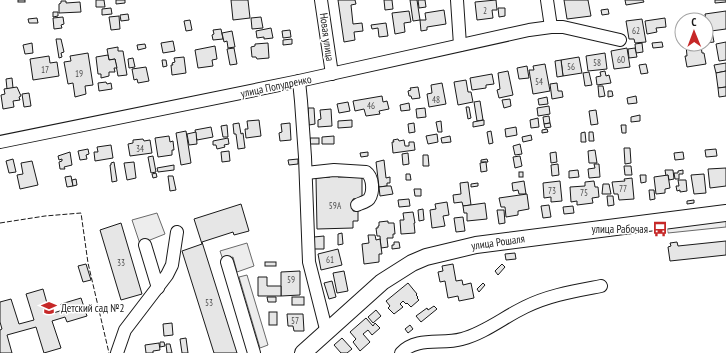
<svg xmlns="http://www.w3.org/2000/svg" width="726" height="353" font-family="'PT Sans Narrow',sans-serif">
<style>
.parking{fill:#ededed;stroke:#6a6a6a}
.building{fill:#e6e6e6;stroke:#1a1a1a}
.lines{fill:none;stroke-linecap:round;stroke-linejoin:round}
.minor-casing{stroke:#1a1a1a;stroke-width:14}
.major-casing{stroke:#1a1a1a;stroke-width:18}
.minor{stroke:#fff;stroke-width:12}
.major{stroke:#fff;stroke-width:16}
.fence{stroke:#1a1a1a;stroke-width:1;stroke-dasharray:5 2;stroke-linecap:butt}
.labels{text-anchor:middle;dominant-baseline:central;stroke-width:3;stroke-linejoin:round;paint-order:stroke}
.number-label{font-size:9px;fill:#4d4d4d}
.street-label{font-size:11px;fill:#1a1a1a;stroke:#fff}
.poi-label{font-size:11px;fill:#1a1a1a;stroke:#fff;text-anchor:end}
</style>
<rect width="100%" height="100%" fill="#fff"/>
<g class="parking">
<path d="M157 213 165 234 140 244 132 220Z"/>
<path d="M726 221V227L668 233 667 227Z"/>
<path d="M247 243 254 266 237 272 233 257 223 260 220 251Z"/>
<path d="M247 275 268 345 260 348 239 277Z"/>
</g>
<g class="building">
<rect x="18" y="0" width="7" height="2"/>
<path d="M96 0H104L105 7H96Z"/>
<path d="M116 0H125V3L116 4Z"/>
<path d="M231 0H248L250 18 233 20Z"/>
<path d="M338 0H355L356 4 351 5 353 24 362 23 363 31 354 32 355 40 344 42Z"/>
<path d="M384 0H392L393 9 385 10Z"/>
<path d="M410 0H417L420 20 413 21Z"/>
<path d="M418 0H425L426 7 419 8Z"/>
<path d="M496 0 497 10H492L493 18 477 20 475 2Z"/>
<path d="M564 0H588L591 16 567 19Z"/>
<path d="M625 0H643L644 2 626 5Z"/>
<path d="M715 0H726V2L715 3Z"/>
<path d="M61 1H66V3L80 2 81 12 59 13V4L61 3Z"/>
<path d="M111 8 112 14 102 15V9Z"/>
<path d="M498 8H505V16L499 17Z"/>
<path d="M608 9 609 14 602 15 601 10Z"/>
<path d="M444 10 446 24 427 27V30L421 31 420 20H426L425 13Z"/>
<path d="M409 11 411 22 404 23 405 32 395 34 392 13Z"/>
<path d="M726 11V29L711 31V27H707L705 14Z"/>
<path d="M53 12H58V16L53 17Z"/>
<path d="M128 14 129 20 121 21 120 15Z"/>
<path d="M119 16 120 29 111 30 109 17Z"/>
<path d="M63 17 64 24 61 25 62 28 54 29 53 18Z"/>
<path d="M261 17 263 28 252 29 251 18Z"/>
<path d="M37 18 38 23H29L28 19Z"/>
<path d="M665 18 666 27 656 28 657 32 647 34 645 21Z"/>
<path d="M642 19 646 42 635 43 634 39H629L626 21Z"/>
<path d="M190 20 192 30 186 31 184 21Z"/>
<path d="M386 23 388 36 379 37 378 28 372 29 371 25Z"/>
<path d="M271 28 273 38 264 39V37L257 38 256 31Z"/>
<path d="M221 29 223 39 213 40 212 35 214 34 213 30Z"/>
<path d="M290 30 291 37 283 38 282 31Z"/>
<path d="M232 31 235 47 228 48 227 41 224 42 222 33Z"/>
<path d="M712 32 714 42 706 43V33Z"/>
<path d="M56 39H61L64 52 61 53 62 57 59 58Z"/>
<path d="M292 39V44L283 45V40Z"/>
<path d="M173 41 175 51 163 53 161 43Z"/>
<path d="M662 42 663 47 653 48 652 43Z"/>
<path d="M726 42V60L719 61 716 44Z"/>
<path d="M32 43 33 53 25 54 23 45Z"/>
<path d="M268 43 269 58 257 59 256 57H252L251 47 255 46V44Z"/>
<path d="M642 43 643 52 636 53 635 44Z"/>
<path d="M145 44 146 48 138 50 137 45Z"/>
<path d="M693 44 694 47 701 46 702 53H704L706 64 687 67 685 56H687L686 45Z"/>
<path d="M215 46 217 59 212 60 213 66 198 68 195 50Z"/>
<path d="M118 47V51H123L127 75 118 76 115 59 109 60 107 49Z"/>
<path d="M234 48 237 64 230 65 227 49Z"/>
<path d="M627 48 630 67 614 69 611 51Z"/>
<path d="M635 48 637 57 629 58 628 49Z"/>
<path d="M88 53 93 85 85 86 86 94 75 97 73 83 68 84 64 62 71 61 70 56Z"/>
<path d="M605 53 607 69 588 71 586 56Z"/>
<path d="M108 55 109 60 115 59 117 68H114L115 72H109V76L101 78V74H98L96 57Z"/>
<path d="M49 56 50 63 57 62 59 76 33 80 30 59Z"/>
<path d="M184 57 186 73 172 75 171 65H173L172 63 175 62 174 58Z"/>
<path d="M579 57 582 73 563 76 561 60Z"/>
<path d="M133 58 135 67 129 68 128 59Z"/>
<path d="M162 60H166L167 66 163 67Z"/>
<path d="M561 60 563 76 557 77 555 61Z"/>
<path d="M726 63V71L716 73 714 65Z"/>
<path d="M545 64 550 91 533 94 529 70H534L533 66Z"/>
<path d="M646 64 648 73 641 74 639 65Z"/>
<path d="M527 66 529 78 519 79 517 68Z"/>
<path d="M146 67 149 81 138 83 137 79 134 80 132 69Z"/>
<path d="M508 71 513 95 499 98 497 90 500 89 498 73Z"/>
<path d="M605 71 606 76 609 75 611 83 597 85 596 77 601 76 600 72Z"/>
<path d="M726 71V87L718 88 716 73Z"/>
<path d="M589 72 592 85 585 86 583 73Z"/>
<path d="M492 74 494 84 486 85V88L472 90 470 78Z"/>
<path d="M12 78 13 88 7 89 6 79Z"/>
<path d="M466 80 468 92H471L473 102 458 105 454 82Z"/>
<path d="M106 82 107 84 111 83 112 89 99 91 98 83Z"/>
<path d="M442 83 446 104 429 107 427 94 432 93 431 85Z"/>
<path d="M557 83 558 91H562L563 97 552 99 550 84Z"/>
<path d="M598 86H603L605 96 599 97Z"/>
<path d="M17 87 21 96 19 97 20 100 13 101 14 107 3 109 1 95 5 94 4 89Z"/>
<path d="M418 87 420 98 412 99 411 96H409L408 91 411 90 410 88Z"/>
<path d="M726 87V96L719 97 718 88Z"/>
<path d="M608 91H612L613 96 608 97Z"/>
<path d="M29 93 31 106 24 107 22 94Z"/>
<path d="M382 96 383 102 387 101 389 109 379 111 380 114 366 116 364 109 355 111 353 101Z"/>
<path d="M636 96 637 103 628 104 627 98Z"/>
<path d="M547 97 548 104 539 105 538 99Z"/>
<path d="M510 99 511 106 504 108 502 100Z"/>
<path d="M480 101 483 120 477 121 474 102Z"/>
<path d="M348 102 350 111 339 113 337 104Z"/>
<path d="M409 103 410 110 401 111 400 105Z"/>
<path d="M549 106 550 114 538 116 537 108Z"/>
<path d="M466 107H469L471 118 468 119Z"/>
<path d="M308 108H314L315 124 309 125Z"/>
<path d="M425 108 426 117 417 118 416 109Z"/>
<path d="M331 109 332 126 318 127V120L321 119 320 110Z"/>
<path d="M596 110 598 124 591 125 589 111Z"/>
<path d="M640 115V121L631 122V117Z"/>
<path d="M549 116 550 123 544 124 543 117Z"/>
<path d="M538 118 539 127 531 128 530 120Z"/>
<path d="M259 120 261 136 246 138 245 129H248L247 121Z"/>
<path d="M352 120V127L338 128V121Z"/>
<path d="M484 120V125L473 127V122Z"/>
<path d="M441 121 442 132H438L436 122Z"/>
<path d="M239 123 241 134 243 133 245 148 238 149 236 134H234L233 124Z"/>
<path d="M290 123 291 140 280 141 279 133 282 132 281 124Z"/>
<path d="M414 123 415 132 409 133 408 124Z"/>
<path d="M550 123 551 127 545 128 544 124Z"/>
<path d="M227 125 228 137H223L221 126Z"/>
<path d="M621 125H626V133H622Z"/>
<path d="M211 127 213 137 197 140 195 130Z"/>
<path d="M516 127 517 135 506 137 505 129Z"/>
<path d="M547 129 548 132 542 133V130Z"/>
<path d="M186 131 191 163 181 165 176 133Z"/>
<path d="M491 131 493 143 489 144 487 132Z"/>
<path d="M196 132 197 144 189 145 187 134Z"/>
<path d="M585 132 586 142H581V133Z"/>
<path d="M589 132H593L594 141H589Z"/>
<path d="M437 134 438 142 428 144 426 136Z"/>
<path d="M531 135 532 140 523 142 522 137Z"/>
<path d="M169 136 170 142 173 141 174 150H172V155L158 157 155 138Z"/>
<path d="M334 136V144H322V137Z"/>
<path d="M450 136 451 142 442 143 441 138Z"/>
<path d="M228 138 229 144 224 145 225 147 217 149 216 145H213V141Z"/>
<rect x="310" y="138" width="9" height="6"/>
<path d="M143 139 144 141 150 140 152 153 130 156 128 144 133 143V140Z"/>
<path d="M398 139 399 141 404 140 405 146H409V142H414L415 150 393 153 392 142H394L393 140Z"/>
<path d="M520 144 522 154 515 155 513 146Z"/>
<path d="M111 145 113 158 95 161 94 152H98L97 147Z"/>
<path d="M624 148H630L631 163 625 164Z"/>
<path d="M88 149 89 154 86 155 87 159 80 160 78 151Z"/>
<path d="M716 149 717 156 706 157 705 150Z"/>
<path d="M595 150 597 163H589L588 151Z"/>
<path d="M229 151 230 161 222 162 221 152Z"/>
<path d="M70 152 72 165 64 167 65 169H60L59 162 62 161V159L59 160 58 156Z"/>
<path d="M368 152V156L361 157 360 153Z"/>
<path d="M556 152 557 162 551 163 550 153Z"/>
<path d="M683 152 684 159 675 160 674 153Z"/>
<path d="M408 153 409 164 403 165 402 154Z"/>
<path d="M423 155H428L429 166H423Z"/>
<path d="M153 156 156 172 151 173 148 157Z"/>
<path d="M520 156 522 166 515 168 513 157Z"/>
<path d="M13 159 16 172 9 173 6 161Z"/>
<path d="M298 159V164L289 165 288 160Z"/>
<path d="M487 159 488 162H481V160Z"/>
<path d="M384 160 386 178 390 177V183H387V186L379 187 376 162Z"/>
<path d="M32 161 38 185 20 189 17 175 23 174 21 163Z"/>
<path d="M114 162 117 181 112 182 110 165H111V163Z"/>
<path d="M134 162 136 178 127 180 124 163Z"/>
<path d="M486 162 487 171 481 172 480 163Z"/>
<path d="M558 164 559 175 552 176 551 165Z"/>
<path d="M594 164H599L600 177 589 178 588 169 595 168Z"/>
<path d="M174 165V170L158 172 157 168Z"/>
<path d="M624 166H631L632 175H625Z"/>
<path d="M726 168V186L710 188 708 169Z"/>
<path d="M578 170 579 177 569 178V171Z"/>
<path d="M665 170H673L674 179 669 180 668 175 666 176Z"/>
<path d="M683 170V174H679V179H675L674 173H678V171Z"/>
<rect x="519" y="172" width="4" height="5"/>
<path d="M156 173 157 177 153 178 152 174Z"/>
<path d="M330 173H338V177L362 176V198L353 199V211H358V221H353V228L317 229 316 178 330 177Z"/>
<path d="M406 174H410L411 180H406Z"/>
<path d="M704 174 706 193 694 194 691 175Z"/>
<path d="M640 175H646V182L641 183Z"/>
<path d="M668 175 670 188 665 189V193L656 194 654 177Z"/>
<path d="M71 176 73 186 67 187 65 177Z"/>
<path d="M168 176H173L176 190 170 191Z"/>
<path d="M632 178 634 199 619 200 618 194H614L612 182 625 181 624 179Z"/>
<path d="M76 179 77 185 73 186 72 180Z"/>
<path d="M678 180H686L687 191 680 192V190L677 191 676 186H679Z"/>
<path d="M524 181 526 194H519L518 190 513 191 512 183Z"/>
<path d="M560 181 562 201 551 202V197L544 198 543 183Z"/>
<path d="M594 181 595 187H598L599 197 592 198 593 203 577 205V201L571 202 570 187 585 186V182Z"/>
<path d="M468 182 471 205 463 206 462 202 454 203 453 195 461 194 460 183Z"/>
<path d="M478 183V186L471 187V184Z"/>
<path d="M603 184H609L611 194H602Z"/>
<path d="M387 186H391L393 194 380 196 379 187Z"/>
<path d="M414 189H421V196H415Z"/>
<path d="M649 190H654L655 199 650 200Z"/>
<path d="M527 194 529 209 518 211V215L506 217 505 207H501L499 198Z"/>
<path d="M607 196H613L614 205 608 206Z"/>
<path d="M409 199 410 206 399 207 398 200Z"/>
<path d="M694 200V203L687 204V201Z"/>
<path d="M447 202 449 215 443 216 445 226 432 228 430 210 436 209 435 204Z"/>
<path d="M485 203 487 219 467 221V213H464L463 206Z"/>
<path d="M241 204 249 231 234 235 233 232 202 242 237 353H214L182 251 202 244 194 219Z"/>
<path d="M549 205 551 217 543 218 541 206Z"/>
<path d="M573 206 574 213 564 214 563 207Z"/>
<path d="M423 209 424 220 419 221 418 210Z"/>
<path d="M497 210H504L505 223 499 224Z"/>
<path d="M413 212 415 223H414L415 233 401 234 400 220H404L403 213Z"/>
<path d="M463 217 465 231 456 232 454 218Z"/>
<path d="M388 221V223H394L395 234H393V238H387L388 247 381 248 380 236H377L376 228H378V226H379V222Z"/>
<path d="M121 223 142 294 121 300 100 230Z"/>
<path d="M342 233 343 244 338 245V234Z"/>
<path d="M368 235H375L376 240 380 239 382 254H379V262L364 264 362 244 369 243Z"/>
<path d="M324 236V249H314V237Z"/>
<path d="M726 241V255L670 261 668 247 671 246 670 243 677 242 678 246Z"/>
<path d="M394 242H399L400 248 392 249V245H394Z"/>
<path d="M338 249 342 265 321 270 318 254Z"/>
<path d="M515 253 516 259 506 260 505 254Z"/>
<rect x="265" y="262" width="11" height="4"/>
<path d="M86 264 91 280 83 282 78 266Z"/>
<path d="M453 264 456 281 462 280 463 285 471 283 474 298 459 301 458 296 448 298 445 281 440 282 438 272 443 271 442 266Z"/>
<path d="M502 264 505 267 498 275 495 271Z"/>
<path d="M300 271V295L281 296V272Z"/>
<path d="M344 271 348 291 337 293 333 273Z"/>
<path d="M258 277H267V286H281V296H258Z"/>
<path d="M332 281 336 297 329 299 324 283Z"/>
<path d="M408 283 417 294 416 295 418 297 417 298 419 300 411 307 407 303 406 304 403 301 400 304 403 307 394 314 388 308 390 306 386 301Z"/>
<path d="M483 283 485 285 479 292 477 289Z"/>
<path d="M43 289 50 314 63 310 61 304 81 298 87 316 67 322 65 317 52 321 61 348 44 353 36 327 7 335 12 353H0V330L2 329 0 322V302L11 299 19 324 34 320 26 294Z"/>
<path d="M267 297H276V302H268Z"/>
<rect x="292" y="297" width="12" height="8"/>
<path d="M434 306 437 309 421 322 416 316 427 308 428 310Z"/>
<path d="M376 310 381 316 373 323 368 317Z"/>
<rect x="269" y="312" width="8" height="13"/>
<path d="M287 314H303L304 331H294L293 326H288Z"/>
<path d="M366 318 373 326 375 323 380 328 372 335 368 330 363 334 370 342 360 351 353 342 356 339 350 332Z"/>
<path d="M172 323 173 335 164 336 163 324Z"/>
<path d="M410 325 413 329 408 333 405 329Z"/>
<path d="M186 338 188 353H182L180 339Z"/>
<path d="M342 338 352 349 347 353H341L334 345Z"/>
<path d="M160 342H164L165 346 160 347Z"/>
<path d="M159 343 160 350 153 351V353H146L145 345Z"/>
<path d="M166 344H170L172 353H167Z"/>
</g>
<g class="lines">
<g class="minor-casing">
<g id="minor">
<path d="M321 0 332 74"/>
<path d="M457 0 460 45"/>
<path d="M547 0 551 27"/>
<path d="M299 81 301 101 305 157 309 262 327 333"/>
<path d="M0 142 299 81 529 30 551 27H563L620 40"/>
<path d="M306 173 334 170 366 172C373 177 374 192 369 199 366 202 361 203 357 205"/>
<path d="M145 245 158 288"/>
<path d="M227 262 254 353"/>
<path d="M117 353 125 330 167 275 172 265 177 232"/>
<path d="M401 353C417 336 442 345 462 339 485 333 504 317 525 307 549 295 575 291 601 286"/>
</g>
</g>
<g class="major-casing">
<path id="major" d="M303 353 382 282 412 263 426 257 476 245 726 213"/>
</g>
<use href="#minor" class="minor"/>
<use href="#major" class="major"/>
<path class="fence" d="M0 223 45 216 81 213 88 263 109 353"/>
</g>
<defs>
<g id="bus-bare" transform="scale(1.2)"><path d="M-5-6H5V4H4V6H2V4H-2V6H-4V4H-5ZM-3.5-4V0h7V-4ZM-3.5 1.2v1.5H-2V1.2ZM2 1.2v1.5H3.5V1.2Z" fill="#c62828" stroke="#fff" stroke-width="2.5" paint-order="stroke"/></g>
<g id="school-bare" transform="scale(1.2)"><path d="M0-5L7-2L0 1L-7-2ZM-4 1L0 2.5L4 1V4Q0 6-4 4Z" fill="#c62828" stroke="#fff" stroke-width="2.5" paint-order="stroke"/></g>
</defs>
<g fill-rule="evenodd">
<use href="#bus-bare" x="660" y="229"/>
<use href="#school-bare" x="49" y="308"/>
</g>
<g class="labels">
<g class="number-label">
<text x="485" y="10">2</text>
<text x="636" y="30">62</text>
<text x="621" y="59">60</text>
<text x="597" y="62">58</text>
<text x="571" y="66">56</text>
<text x="45" y="69">17</text>
<text x="79" y="73">19</text>
<text x="539" y="81">54</text>
<text x="436" y="99">48</text>
<text x="371" y="105">46</text>
<text x="140" y="148">34</text>
<text x="623" y="188">77</text>
<text x="552" y="190">73</text>
<text x="584" y="192">75</text>
<text x="335" y="205">59А</text>
<text x="330" y="259">61</text>
<text x="121" y="262">33</text>
<text x="291" y="279">59</text>
<text x="209" y="302">53</text>
<text x="295" y="320">57</text>
</g>
<g class="street-label">
<text transform="translate(327 37) rotate(82)">Новая улица</text>
<text transform="translate(276 86) rotate(-12)">улица Попудренко</text>
<text transform="translate(498 242) rotate(-8)">улица Рошаля</text>
</g>
<g class="poi-label">
<text x="648" y="229">улица Рабочая</text>
<text x="61" y="308" text-anchor="start">Детский сад №2</text>
</g>
</g>
<g transform="translate(694 32) rotate(359)"><circle r="19" fill="#ffffff" stroke="#a3a3a3"/>
<path d="M0-3L7 15L0 10L-7 15Z" fill="#c62828"/>
<text y="-6" font-size="11" font-weight="bold" text-anchor="middle" fill="#1a1a1a">С</text>
</g>
</svg>
